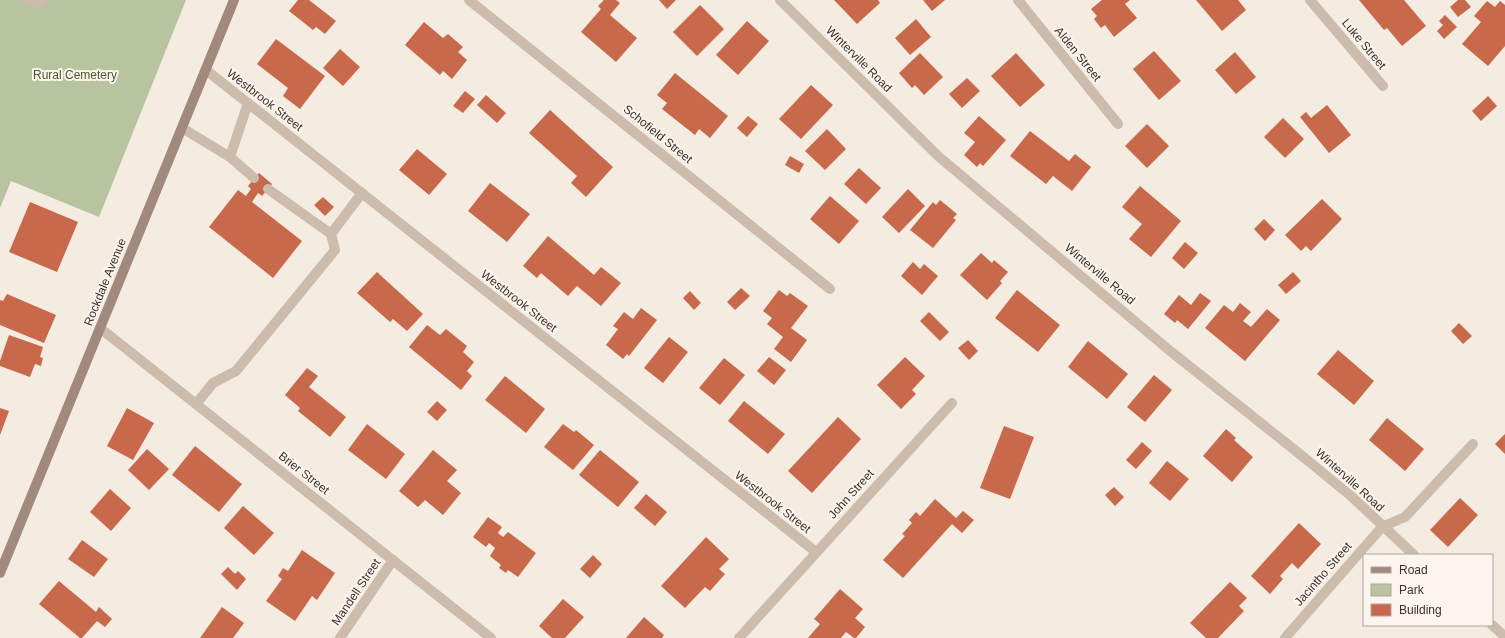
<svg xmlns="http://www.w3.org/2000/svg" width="1505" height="638" font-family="Helvetica,sans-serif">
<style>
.green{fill:#b8c4a0}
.building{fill:#c8694b}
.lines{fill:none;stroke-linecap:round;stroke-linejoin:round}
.service{stroke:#cdbbac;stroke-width:10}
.minor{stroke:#cdbbac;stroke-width:10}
.secondary{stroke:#a18a7d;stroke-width:10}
.labels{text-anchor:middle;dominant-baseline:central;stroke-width:4;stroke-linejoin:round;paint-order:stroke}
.street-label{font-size:12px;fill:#3b302b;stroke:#fbf5ee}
.park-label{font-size:12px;fill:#4a5a2e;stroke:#fbf5ee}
</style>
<rect width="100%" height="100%" fill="#f4ebe1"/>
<path class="green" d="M0 0H186L99 217 11 181 0 208Z"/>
<g class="building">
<path d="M298 0H309L336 21 325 34 316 27 313 30 289 11Z"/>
<path d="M604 0H616L620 3 610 15 637 38 616 62 581 32 601 9 598 6Z"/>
<path d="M659 0H676L667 9Z"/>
<path d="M834 0H878L880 3 857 24Z"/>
<path d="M923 0H945L932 11Z"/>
<path d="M1102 0H1130L1125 4 1137 18 1114 37 1105 25 1101 28 1094 19 1097 16 1091 9Z"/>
<path d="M1196 0H1238L1246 10 1222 31Z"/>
<path d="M1359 0H1404L1426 26 1402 46 1387 28 1384 30Z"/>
<path d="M1458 0H1465L1471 7 1458 17 1450 7Z"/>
<path d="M1487 1 1495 7 1500 1 1505 5V46L1488 66 1462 44 1481 22 1474 16Z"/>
<path d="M700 5 724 29 697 56 673 32Z"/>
<path d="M1445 15 1457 27 1444 39 1437 31 1443 25 1439 21Z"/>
<path d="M916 19 931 37 910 55 895 38Z"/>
<path d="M747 21 769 41 738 75 716 55Z"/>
<path d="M424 22 443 38 448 34 463 47 458 52 467 60 452 79 443 71 440 75 405 45Z"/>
<path d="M276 39 325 76 300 109 283 96 288 88 257 64Z"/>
<path d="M340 49 360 67 343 86 323 68Z"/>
<path d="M1154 51 1181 81 1159 100 1133 69Z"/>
<path d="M1235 52 1256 77 1236 94 1215 70Z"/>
<path d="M920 53 943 77 924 95 915 85 912 88 899 73Z"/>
<path d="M1016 53 1045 85 1020 107 991 76Z"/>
<path d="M675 73 728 116 710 138 699 129 695 135 662 109 667 103 657 95Z"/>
<path d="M967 78 980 91 962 108 949 94Z"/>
<path d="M811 85 833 105 801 139 779 119Z"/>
<path d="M465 91 475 99 463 113 453 106Z"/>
<path d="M486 95 506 113 497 123 477 105Z"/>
<path d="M1488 96 1497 106 1481 121 1472 111Z"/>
<path d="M1327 105 1351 135 1329 153 1300 117 1306 112 1311 118Z"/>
<path d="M550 110 613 167 586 197 571 183 577 176 529 133Z"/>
<path d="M748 116 758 124 747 137 737 128Z"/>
<path d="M979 116 1006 140 983 166 980 163 977 167 964 155 975 142 964 133Z"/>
<path d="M1283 118 1304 139 1285 158 1264 137Z"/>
<path d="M1147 124 1169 146 1147 168 1125 146Z"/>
<path d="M827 129 846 149 825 170 805 151Z"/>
<path d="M1030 131 1069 161 1075 154 1091 167 1072 191 1053 176 1046 184 1010 156Z"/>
<path d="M417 149 447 174 429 195 399 170Z"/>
<path d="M790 156 804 164 799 173 785 165Z"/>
<path d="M859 168 881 188 866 204 844 184Z"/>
<path d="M259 173 272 184 262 196 258 193 252 202 302 241 273 278 209 227 238 190 246 196 251 189 248 186Z"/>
<path d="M490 183 530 214 507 242 468 211Z"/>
<path d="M1140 186 1181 221 1151 257 1129 239 1142 224 1122 207Z"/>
<path d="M908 189 925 206 899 233 882 217Z"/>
<path d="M830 196 859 221 839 244 810 219Z"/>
<path d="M323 197 334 207 325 216 314 205Z"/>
<path d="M1322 199 1342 219 1311 251 1306 246 1301 251 1285 235Z"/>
<path d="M940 200 957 214 953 218 956 220 933 248 910 230 933 202 936 205Z"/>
<path d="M30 202 78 222 57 272 9 252Z"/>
<path d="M1264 219 1275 230 1265 241 1254 229Z"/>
<path d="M548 236 594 275 601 267 621 283 601 306 577 286 568 296 541 273 537 278 523 266Z"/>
<path d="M1185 242 1198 253 1184 269 1172 258Z"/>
<path d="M981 253 992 263 994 260 1008 272 1000 281 1002 283 987 300 960 275Z"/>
<path d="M913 262 920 269 924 264 938 276 922 295 901 276Z"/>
<path d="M377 272 423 314 407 331 393 319 390 322 357 293Z"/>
<path d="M1293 272 1301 281 1286 294 1278 285Z"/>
<path d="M741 288 750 296 735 310 727 302Z"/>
<path d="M779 290 787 296 790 293 808 306 791 328 807 340 791 362 774 349 783 337 767 324 772 318 763 311Z"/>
<path d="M1017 290 1060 325 1038 352 995 318Z"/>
<path d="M690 291 701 303 694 310 683 298Z"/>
<path d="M1200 293 1211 301 1188 329 1177 320 1175 323 1164 314 1179 295 1191 305Z"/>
<path d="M7 294 56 315 44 343 0 325V300L3 301Z"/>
<path d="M1240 303 1251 312 1243 321 1251 327 1267 309 1280 320 1245 361 1205 328 1224 305 1233 312Z"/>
<path d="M641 308 657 320 629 356 627 354 623 359 606 345 618 329 613 326 624 312 633 319Z"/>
<path d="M929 312 949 332 940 341 920 321Z"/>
<path d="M1459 323 1472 336 1463 344 1451 331Z"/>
<path d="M427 325 440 335 446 329 467 346 463 352 474 362 467 371 472 376 461 390 409 347Z"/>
<path d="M9 335 43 347 40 357 43 358 41 366 35 364 30 377 0 366V361Z"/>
<path d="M669 337 688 352 663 383 644 368Z"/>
<path d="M968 340 978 351 969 360 958 348Z"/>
<path d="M1088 341 1128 374 1107 399 1068 367Z"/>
<path d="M1338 350 1374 381 1354 405 1317 374Z"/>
<path d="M769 357 786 370 774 385 757 371Z"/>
<path d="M905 357 925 376 912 390 916 394 901 409 877 385Z"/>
<path d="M724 358 745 375 720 405 699 388Z"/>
<path d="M307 368 318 376 309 387 346 417 330 437 298 411 300 408 285 395Z"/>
<path d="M1154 375 1172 390 1145 422 1127 407Z"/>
<path d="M505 376 545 409 526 433 485 400Z"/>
<path d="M437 401 447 410 437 421 427 412Z"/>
<path d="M744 401 785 434 768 454 728 421Z"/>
<path d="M0 408 9 411 0 435Z"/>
<path d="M127 408 154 423 133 460 107 446Z"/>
<path d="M838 417 861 439 812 493 788 471Z"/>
<path d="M1387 418 1424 449 1405 471 1369 440Z"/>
<path d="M367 424 405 454 386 479 348 450Z"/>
<path d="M563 424 574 432 576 430 594 445 573 470 544 447Z"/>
<path d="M1004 426 1034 437 1010 499 980 488Z"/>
<path d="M1226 429 1236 438 1234 440 1253 457 1232 482 1203 456Z"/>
<path d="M1505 434V454L1495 444Z"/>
<path d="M1142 442 1152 451 1136 469 1126 460Z"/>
<path d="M195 446 242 484 219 512 172 475Z"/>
<path d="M147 449 169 469 149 490 128 470Z"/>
<path d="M433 450 457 470 447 481 461 493 443 515 425 500 418 507 399 491Z"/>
<path d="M600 450 639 482 618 507 579 475Z"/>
<path d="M1167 461 1189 479 1170 501 1149 483Z"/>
<path d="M1114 487 1124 497 1115 506 1105 495Z"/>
<path d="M110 489 131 508 111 531 90 512Z"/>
<path d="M646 494 667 512 655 526 634 508Z"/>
<path d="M1460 498 1478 515 1448 547 1430 530Z"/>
<path d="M935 499 956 518 963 511 974 520 962 533 952 524 903 578 883 560 905 536 902 534 912 523 909 520 916 512 920 516Z"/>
<path d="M243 506 274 533 254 555 224 528Z"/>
<path d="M488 517 502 527 498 533 503 537 508 532 536 553 518 577 508 570 506 573 499 568 501 565 490 556 495 548 489 543 486 547 473 537Z"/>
<path d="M1299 523 1321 544 1298 569 1292 563 1280 576 1283 579 1270 594 1251 576Z"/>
<path d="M706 537 729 559 719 569 725 574 710 591 705 587 685 608 661 586Z"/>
<path d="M82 540 108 559 94 577 68 559Z"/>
<path d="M302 550 335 573 317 600 312 596 295 621 266 601 282 579 278 576 283 568 288 571Z"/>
<path d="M593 555 602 564 590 578 580 569Z"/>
<path d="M228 567 235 574 238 571 246 579 237 590 221 574Z"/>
<path d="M59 581 96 612 99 607 112 619 105 627 97 621 82 638H80L39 604Z"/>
<path d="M1230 582 1247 598 1239 606 1244 611 1218 638H1206L1190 623Z"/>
<path d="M840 589 863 609 855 618 865 627 856 638H854L846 632 841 638H808L820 624 814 619Z"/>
<path d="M563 599 584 617 565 638H552L539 626Z"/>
<path d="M222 607 244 623 233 638H200Z"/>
<path d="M644 617 664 635 662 638H626Z"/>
</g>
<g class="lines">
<g class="service">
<path d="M27 0 41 3 43 0"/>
<path d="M248 103 230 157 254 178"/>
<path d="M182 128 230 157"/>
<path d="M268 189 331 234"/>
<path d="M196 404 213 383 236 371 335 250 331 234 362 193"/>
</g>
<g class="minor">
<path d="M469 0 830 289"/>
<path d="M780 0 938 156 1169 350 1301 455 1351 496 1414 555"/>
<path d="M1018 0 1118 124"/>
<path d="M1310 0 1383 86"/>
<path d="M206 70 816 552"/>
<path d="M100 328 491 638"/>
<path d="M1492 625 1503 635"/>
<path d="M340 638 393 560"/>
<path d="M739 638 952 403"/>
<path d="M1285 638 1382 527 1405 517 1473 444"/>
</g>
<path class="secondary" d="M0 573 234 0"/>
</g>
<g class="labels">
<g class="street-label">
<text transform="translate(1364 44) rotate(50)">Luke Street</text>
<text transform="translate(1078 54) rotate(51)">Alden Street</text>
<text transform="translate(859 59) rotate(45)">Winterville Road</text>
<text transform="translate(265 100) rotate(38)">Westbrook Street</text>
<text transform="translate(658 134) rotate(39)">Schofield Street</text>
<text transform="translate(1100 274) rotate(40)">Winterville Road</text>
<text transform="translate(105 282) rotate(-68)">Rockdale Avenue</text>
<text transform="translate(519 301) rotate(38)">Westbrook Street</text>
<text transform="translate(304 473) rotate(38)">Brier Street</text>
<text transform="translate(1350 480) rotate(42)">Winterville Road</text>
<text transform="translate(851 494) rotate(-48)">John Street</text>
<text transform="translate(773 502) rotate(38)">Westbrook Street</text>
<text transform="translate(1323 574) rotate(-49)">Jacintho Street</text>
<text transform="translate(356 592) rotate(-56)">Mandell Street</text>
</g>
<g class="park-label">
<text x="75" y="75">Rural Cemetery</text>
</g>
</g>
<rect x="1363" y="554" width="130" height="72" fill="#fbf5ee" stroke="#aea6a0"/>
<rect x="1371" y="567" width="20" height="6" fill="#a18a7d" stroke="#aea6a0"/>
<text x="1399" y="574" font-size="12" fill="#3b302b">Road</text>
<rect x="1371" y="584" width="20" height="12" fill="#b8c4a0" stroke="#aea6a0"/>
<text x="1399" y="594" font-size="12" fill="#3b302b">Park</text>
<rect x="1371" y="604" width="20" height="12" fill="#c8694b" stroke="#aea6a0"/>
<text x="1399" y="614" font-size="12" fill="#3b302b">Building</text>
</svg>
